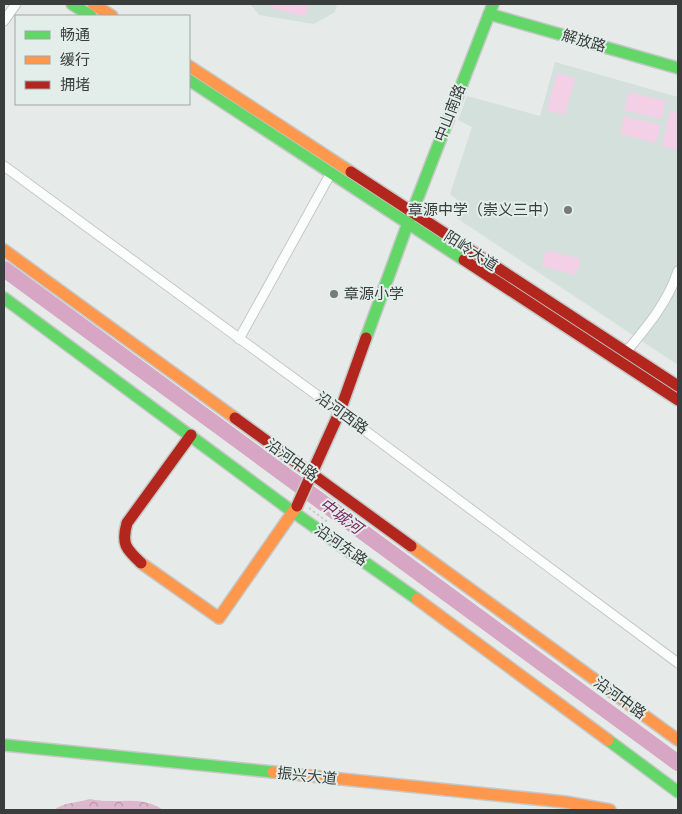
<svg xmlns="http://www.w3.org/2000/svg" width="682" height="814" font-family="'Fira Sans Condensed','Noto Sans SC',sans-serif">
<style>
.built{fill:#d3e0dc}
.forest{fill:url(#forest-crowns)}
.pitch{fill:#f3d0e6}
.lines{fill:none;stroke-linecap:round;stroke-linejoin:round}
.river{stroke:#d7a6c4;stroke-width:16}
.street-casing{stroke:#c4c8c7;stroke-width:11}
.fast-casing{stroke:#c4c8c7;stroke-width:14}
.slow-casing{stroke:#c4c8c7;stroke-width:14}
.jam-casing{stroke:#c4c8c7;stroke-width:14}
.path{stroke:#cacbcb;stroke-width:2;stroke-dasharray:2.5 2.5;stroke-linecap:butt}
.street{stroke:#fbfcfc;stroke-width:9}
.fast{stroke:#63d668;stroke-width:11}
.slow{stroke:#ff974d;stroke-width:11}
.jam{stroke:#b3261e;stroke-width:11}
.poi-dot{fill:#767a79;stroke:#e3eeeb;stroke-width:2}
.labels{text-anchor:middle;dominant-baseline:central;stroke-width:4;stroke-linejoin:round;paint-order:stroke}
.street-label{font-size:15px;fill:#393d3c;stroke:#e3eeeb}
.poi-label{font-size:15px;fill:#393d3c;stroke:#e3eeeb;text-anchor:end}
.water-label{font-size:16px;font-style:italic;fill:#7c2760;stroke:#e3eeeb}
</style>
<defs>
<pattern id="forest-crowns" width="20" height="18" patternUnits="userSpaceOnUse" patternTransform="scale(1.25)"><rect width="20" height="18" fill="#ddb7ce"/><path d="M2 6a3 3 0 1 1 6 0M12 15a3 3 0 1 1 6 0" fill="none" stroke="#b496a8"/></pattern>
</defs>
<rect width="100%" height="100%" fill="#e6ebea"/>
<g class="built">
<path d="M250 4H337L335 12 314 24 259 15Z"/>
<path d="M555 62 678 97V365L455 217 461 203 450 194 472 127 458 120 467 96 540 116Z"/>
</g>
<path class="forest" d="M90 799C115 805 141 794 163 810H54C64 802 77 803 90 799Z"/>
<g class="pitch">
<path d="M271 4H309L305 17 270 8Z"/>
<path d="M557 73 575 78 565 115 547 110Z"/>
<path d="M629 92 666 101 661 119 624 110Z"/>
<path d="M670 110 678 112V150L662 146Z"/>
<path d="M624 116 661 125 656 143 620 134Z"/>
<path d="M546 250 581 259 576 275 542 266Z"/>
</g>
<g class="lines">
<path class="river" d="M4 269 678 763"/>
<g class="street-casing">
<g id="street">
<path d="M4 21 16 4"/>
<path d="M4 166 344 415 678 663"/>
<path d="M239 339 331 173"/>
<path d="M626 352C647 327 668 302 678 271"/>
</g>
</g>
<g class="fast-casing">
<g id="fast">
<path d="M72 4 91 16"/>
<path d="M489 14 678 68"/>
<path d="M189 80 464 260"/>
<path d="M4 298 289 509 417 599"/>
<path d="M366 338 408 223 493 4"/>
<path d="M608 740 678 792"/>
<path d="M4 745 273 772"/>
</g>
</g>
<g class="slow-casing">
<g id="slow">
<path d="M93 4 112 16"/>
<path d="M189 66 351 172"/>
<path d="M4 250 235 418"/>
<path d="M411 546 678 740"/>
<path d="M141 563 219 618 297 506"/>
<path d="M417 599 608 740"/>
<path d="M273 772 565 802 610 810"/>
</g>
</g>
<g class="jam-casing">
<g id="jam">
<path d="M351 172 678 386"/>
<path d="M464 260 678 400"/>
<path d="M235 418 411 546"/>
<path d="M297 506 340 411 366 338"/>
<path d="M141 563C126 549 121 544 127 523L191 435"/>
</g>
</g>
<path class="path" d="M309 508 329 523"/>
<use href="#street" class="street"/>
<use href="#fast" class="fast"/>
<use href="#slow" class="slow"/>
<use href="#jam" class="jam"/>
</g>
<g class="poi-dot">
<circle cx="568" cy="210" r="5"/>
<circle cx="334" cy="294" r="5"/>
</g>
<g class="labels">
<g class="street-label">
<text transform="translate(584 41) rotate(16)">解放路</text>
<text transform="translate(450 113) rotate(-69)">中山南路</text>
<text transform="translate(471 251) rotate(33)">阳岭大道</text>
<text transform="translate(342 413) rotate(36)">沿河西路</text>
<text transform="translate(292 460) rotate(36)">沿河中路</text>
<text transform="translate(341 545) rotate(35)">沿河东路</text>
<text transform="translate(620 698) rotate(36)">沿河中路</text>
<text transform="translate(307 776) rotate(6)">振兴大道</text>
</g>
<g class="poi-label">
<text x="558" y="210">章源中学（崇义三中）</text>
<text x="344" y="294" text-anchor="start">章源小学</text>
</g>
<g class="water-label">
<text transform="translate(341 516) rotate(36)">中城河</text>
</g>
</g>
<rect width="682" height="814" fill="none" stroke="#393d3c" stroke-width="10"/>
<rect x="15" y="15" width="175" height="90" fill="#e3eeeb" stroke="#9fa7a5"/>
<rect x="25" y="31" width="25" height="8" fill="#63d668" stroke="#9fa7a5"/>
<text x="60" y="40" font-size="15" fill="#393d3c">畅通</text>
<rect x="25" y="56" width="25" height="8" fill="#ff974d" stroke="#9fa7a5"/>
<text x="60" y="65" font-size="15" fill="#393d3c">缓行</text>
<rect x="25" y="81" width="25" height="8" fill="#b3261e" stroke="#9fa7a5"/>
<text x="60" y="90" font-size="15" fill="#393d3c">拥堵</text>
</svg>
